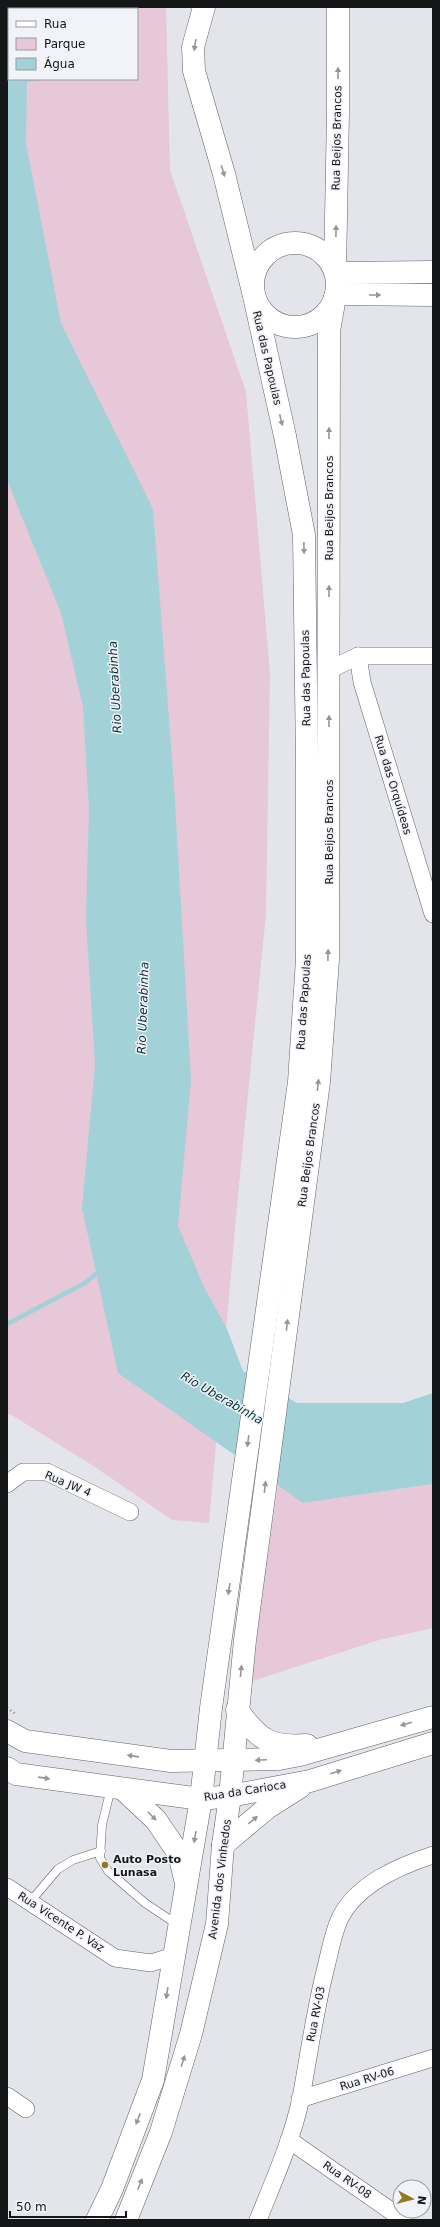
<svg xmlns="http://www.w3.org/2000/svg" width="440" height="2227" font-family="'DejaVu Sans',sans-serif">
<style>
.green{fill:#e6c8d8;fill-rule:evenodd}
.water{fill:#a2d1d7}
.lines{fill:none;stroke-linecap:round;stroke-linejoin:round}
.stream{stroke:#a2d1d7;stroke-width:4.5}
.lane-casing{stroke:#606166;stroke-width:9}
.street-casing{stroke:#606166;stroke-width:18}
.secondary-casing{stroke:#606166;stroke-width:23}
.path{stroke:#7e7f83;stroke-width:2.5;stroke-dasharray:1 3;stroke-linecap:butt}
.lane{stroke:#fff;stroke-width:8}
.street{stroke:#fff;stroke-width:17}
.secondary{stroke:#fff;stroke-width:22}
.oneway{fill:#969697}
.poi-dot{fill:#957820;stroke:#f1f3f8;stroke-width:1.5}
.labels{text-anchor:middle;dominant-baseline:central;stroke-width:3;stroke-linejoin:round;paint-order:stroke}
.street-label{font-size:11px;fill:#151617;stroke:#f1f3f8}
.poi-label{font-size:11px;font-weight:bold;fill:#151617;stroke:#f1f3f8;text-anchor:start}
.water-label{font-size:12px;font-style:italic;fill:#023136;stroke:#f1f3f8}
</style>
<rect width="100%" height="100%" fill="#e4e5eb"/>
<g class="green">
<path d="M7 7H166L170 170 246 392 270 673 266 914 238 1195 209 1523 172 1520 95 1467 10 1414 7 1416ZM9 9H137V79H9Z"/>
<path d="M433 1484V1628L379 1640 249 1682 278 1485 303 1503Z"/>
</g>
<path class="water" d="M7 7H29V9H9V79H47L27 82 26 143 61 323 153 509 174 785 191 1080 178 1226 204 1287 227 1329 243 1371 297 1403H403L433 1393V1484L303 1503 118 1373 82 1208 95 1065 86 918 89 809 83 707 61 613 7 480Z"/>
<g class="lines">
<path class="stream" d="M7 1324 85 1283 101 1270"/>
<g class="lane-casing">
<g id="lane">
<path d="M111 1788 102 1825 100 1858 108 1871 145 1903 178 1925"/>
<path d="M30 1902 58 1869 73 1860 101 1851"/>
</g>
</g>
<g class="street-casing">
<g id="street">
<path d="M358 656 362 682 433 914"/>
<path d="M329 670 358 656H433"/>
<path d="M7 1484 23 1472H47L130 1512"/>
<path d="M7 1887 115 1958 151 1963 173 1956"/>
<path d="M7 2096 26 2109"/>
<path d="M300 2099 433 2058"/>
<path d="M289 2140 404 2220"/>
<path d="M258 2220C274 2180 292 2140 301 2098 309 2054 315 2010 326 1967 330 1951 333 1933 340 1918 357 1884 399 1866 433 1855"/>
</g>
</g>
<g class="secondary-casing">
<g id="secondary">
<circle cx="295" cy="285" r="42"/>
<path d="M335 270 338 113V7"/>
<path d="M336 273 433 272"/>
<path d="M336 294 433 295"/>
<path d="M237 1710C259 1739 269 1748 307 1745"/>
<path d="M7 1731 25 1741 171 1761 279 1759 300 1755 433 1717"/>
<path d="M7 1768 16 1774 201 1799 230 1796 310 1781 433 1743"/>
<path d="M124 1790 156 1820 179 1854 185 1879"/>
<path d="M223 1845 267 1808 300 1787"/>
<path d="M97 2220 112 2189 153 2080 201 1799 211 1708 299 1082 307 959V762L304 535 285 436 254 296 224 174 194 71 193 47 204 7"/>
<path d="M126 2220 161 2132 191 2034 217 1924 223 1845 230 1796 245 1640 319 1082 328 960 329 331 335 297"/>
</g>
</g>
<path class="path" d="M7 1708 16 1714"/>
<use href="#lane" class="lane"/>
<use href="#street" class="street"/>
<use href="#secondary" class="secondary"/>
</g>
<defs><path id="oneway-solid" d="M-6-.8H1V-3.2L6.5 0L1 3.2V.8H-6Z"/></defs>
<g class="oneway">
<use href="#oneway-solid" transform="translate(195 45) rotate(99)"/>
<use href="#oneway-solid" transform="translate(338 73) rotate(-90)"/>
<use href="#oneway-solid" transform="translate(223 171) rotate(74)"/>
<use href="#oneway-solid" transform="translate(336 231) rotate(-89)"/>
<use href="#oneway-solid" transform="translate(375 295)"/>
<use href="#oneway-solid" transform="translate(281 420) rotate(77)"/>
<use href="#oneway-solid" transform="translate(329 433) rotate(-90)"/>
<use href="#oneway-solid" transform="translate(304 548) rotate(89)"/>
<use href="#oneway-solid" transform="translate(329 591) rotate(-90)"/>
<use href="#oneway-solid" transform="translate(329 721) rotate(-90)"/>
<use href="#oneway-solid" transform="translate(328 955) rotate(-89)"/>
<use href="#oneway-solid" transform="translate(318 1085) rotate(-83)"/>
<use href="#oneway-solid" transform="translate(287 1325) rotate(-83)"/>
<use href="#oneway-solid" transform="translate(248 1441) rotate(98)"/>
<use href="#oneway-solid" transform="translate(265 1487) rotate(-83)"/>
<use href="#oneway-solid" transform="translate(229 1589) rotate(99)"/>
<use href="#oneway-solid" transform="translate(241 1671) rotate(-84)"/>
<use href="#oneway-solid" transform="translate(406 1724) rotate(164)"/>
<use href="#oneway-solid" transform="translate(133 1756) rotate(-172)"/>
<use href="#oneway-solid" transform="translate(261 1760) rotate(178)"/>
<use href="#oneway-solid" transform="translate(336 1772) rotate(-17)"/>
<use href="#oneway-solid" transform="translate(44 1778) rotate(8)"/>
<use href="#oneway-solid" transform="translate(152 1816) rotate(45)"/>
<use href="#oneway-solid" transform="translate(253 1820) rotate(-40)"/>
<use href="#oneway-solid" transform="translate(195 1837) rotate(100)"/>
<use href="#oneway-solid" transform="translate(167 1993) rotate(99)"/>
<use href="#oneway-solid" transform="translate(183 2061) rotate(-73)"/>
<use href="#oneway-solid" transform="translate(138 2119) rotate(111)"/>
<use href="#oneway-solid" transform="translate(140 2184) rotate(-68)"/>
</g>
<circle class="poi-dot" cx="105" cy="1865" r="4"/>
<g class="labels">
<g class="street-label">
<text transform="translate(337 138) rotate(-89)">Rua Beijos Brancos</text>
<text transform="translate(267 358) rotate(77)">Rua das Papoulas</text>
<text transform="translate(329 508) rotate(-90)">Rua Beijos Brancos</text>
<text transform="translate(306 678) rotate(-91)">Rua das Papoulas</text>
<text transform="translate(393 785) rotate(73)">Rua das Orquídeas</text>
<text transform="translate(329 832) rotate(-90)">Rua Beijos Brancos</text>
<text transform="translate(304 1002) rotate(-86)">Rua das Papoulas</text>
<text transform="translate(309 1155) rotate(-82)">Rua Beijos Brancos</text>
<text transform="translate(68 1484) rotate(23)">Rua JW 4</text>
<text transform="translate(245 1791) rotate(-9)">Rua da Carioca</text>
<text transform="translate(220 1879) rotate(-83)">Avenida dos Vinhedos</text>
<text transform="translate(61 1922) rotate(33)">Rua Vicente P. Vaz</text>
<text transform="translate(316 2014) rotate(-79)">Rua RV-03</text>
<text transform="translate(367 2079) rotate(-17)">Rua RV-06</text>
<text transform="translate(347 2180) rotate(35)">Rua RV-08</text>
</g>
<g class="poi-label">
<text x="113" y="1859">Auto Posto<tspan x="113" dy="13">Lunasa</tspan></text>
</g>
<g class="water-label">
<text transform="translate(115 687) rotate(-93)">Rio Uberabinha</text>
<text transform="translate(143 1008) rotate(-88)">Rio Uberabinha</text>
<text transform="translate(222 1398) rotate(30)">Rio Uberabinha</text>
</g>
</g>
<rect width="440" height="2227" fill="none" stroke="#151617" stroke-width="16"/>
<rect x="8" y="8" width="130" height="72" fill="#f1f3f8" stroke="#999b9e"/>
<rect x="16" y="21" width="20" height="6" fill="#ffffff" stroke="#999b9e"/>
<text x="44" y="28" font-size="12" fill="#151617">Rua</text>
<rect x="16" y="38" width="20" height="12" fill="#e6c8d8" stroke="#999b9e"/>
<text x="44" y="48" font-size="12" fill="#151617">Parque</text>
<rect x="16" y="58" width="20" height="12" fill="#a2d1d7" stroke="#999b9e"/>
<text x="44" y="68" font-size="12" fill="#151617">Água</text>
<g transform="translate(412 2199) rotate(97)"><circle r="19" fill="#f1f3f8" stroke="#999b9e"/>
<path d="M0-3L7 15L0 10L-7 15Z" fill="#957820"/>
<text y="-6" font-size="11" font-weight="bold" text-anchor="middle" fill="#151617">N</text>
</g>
<path d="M10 2211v6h116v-6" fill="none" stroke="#151617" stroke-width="2"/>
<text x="16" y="2211" font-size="12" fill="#151617" stroke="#f1f3f8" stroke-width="3" paint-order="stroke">50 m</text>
</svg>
